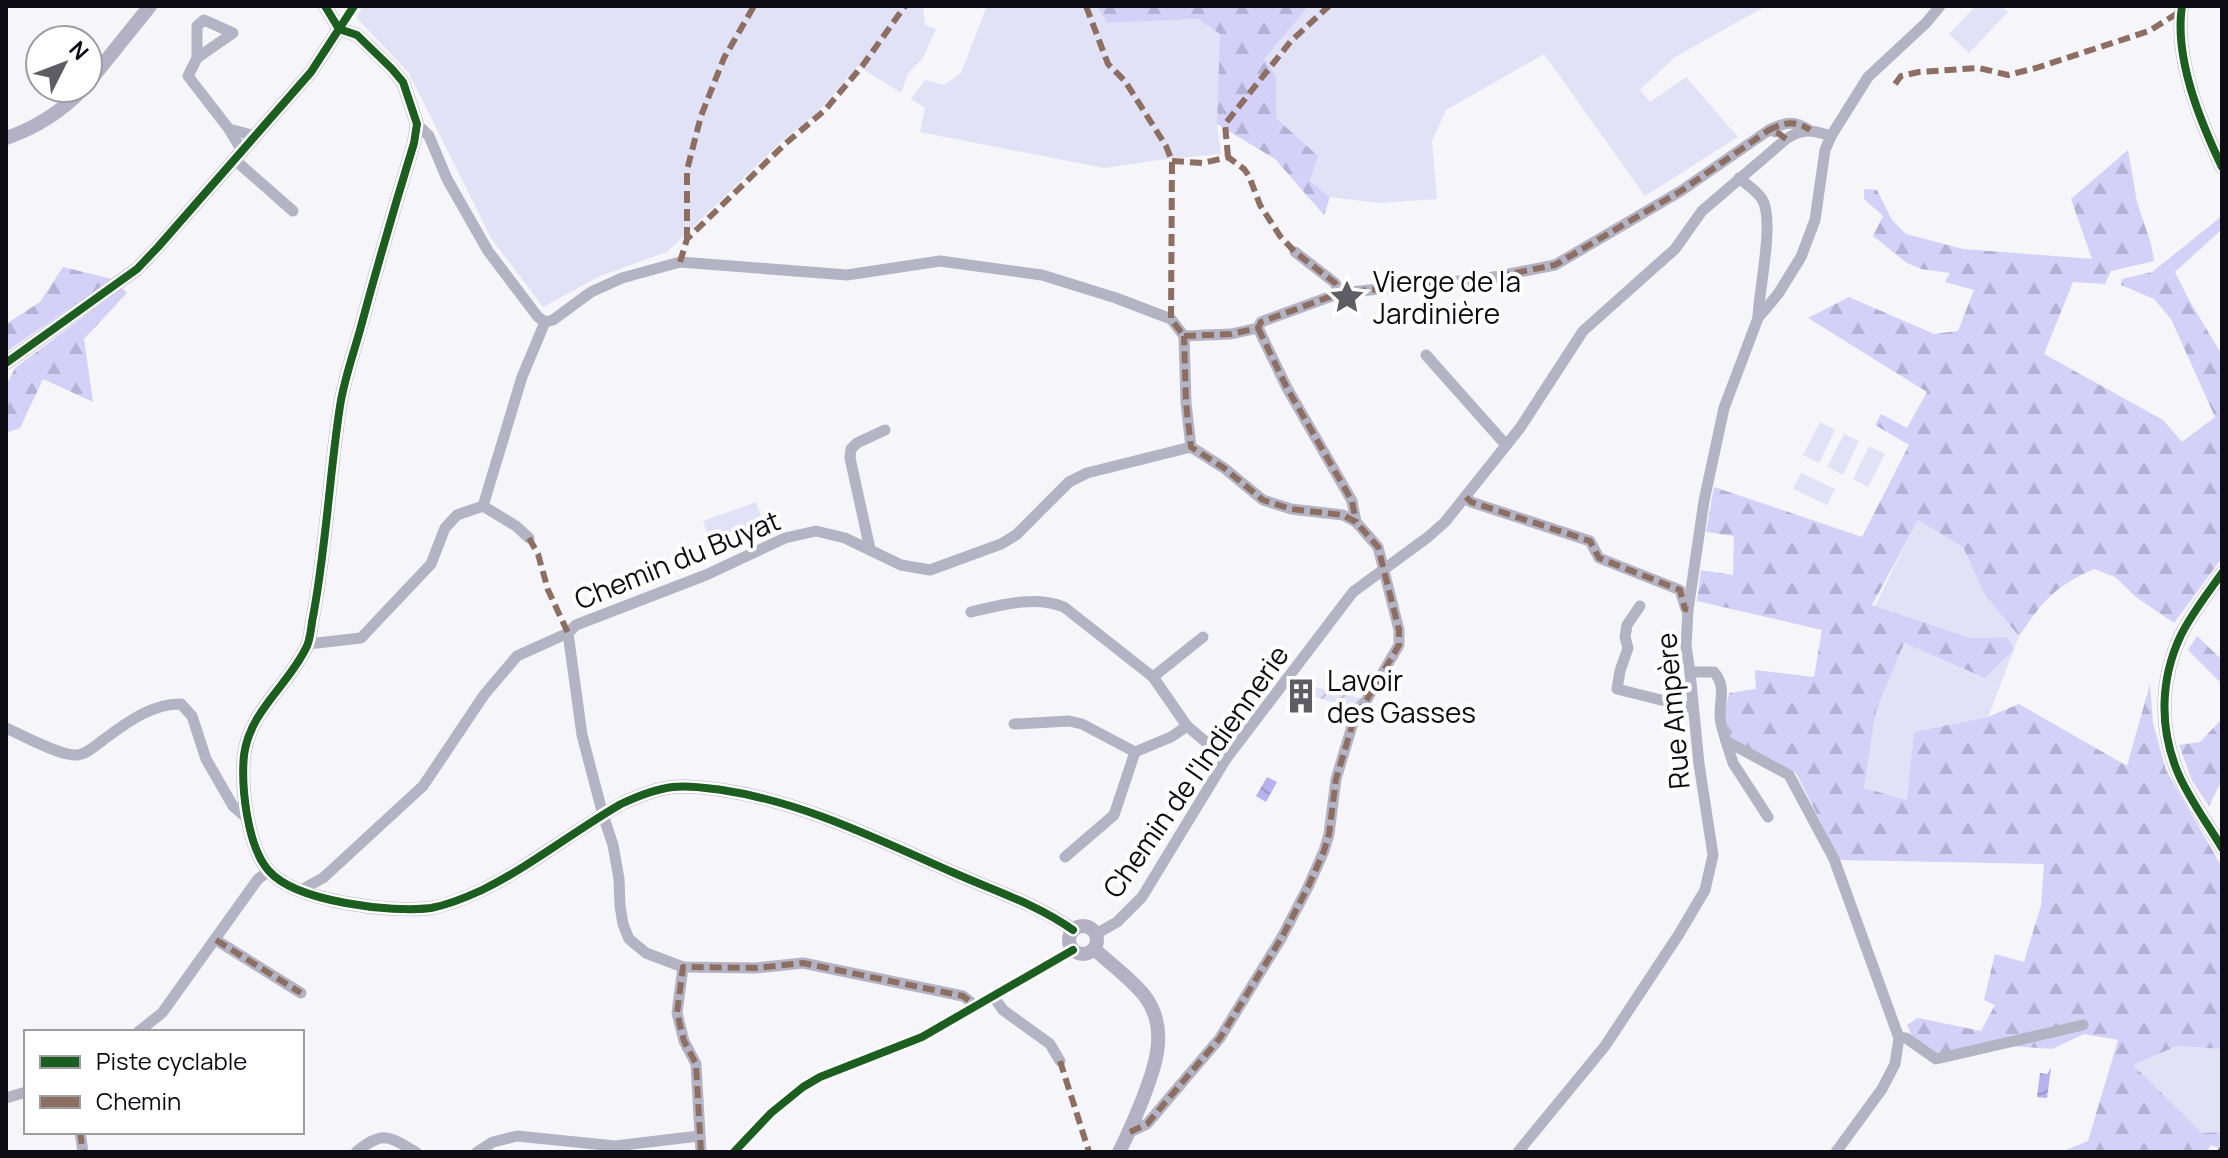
<svg xmlns="http://www.w3.org/2000/svg" width="2228" height="1158" font-family="Manrope,sans-serif">
<style>
.grass{fill:#e2e2f6}
.forest{fill:url(#forest-firs)}
.garden{fill:url(#garden-furrows)}
.water{fill:url(#water-waves)}
.lines{fill:none;stroke-linecap:round;stroke-linejoin:round}
.street{stroke:#b4b3c4;stroke-width:11}
.secondary{stroke:#b3b1c3;stroke-width:14}
.quiet{stroke:#8d6e63;stroke-width:6;stroke-dasharray:12 6;stroke-linecap:butt}
.cycleway-casing{stroke:#fff;stroke-width:13}
.cycleway{stroke:#1b5e20;stroke-width:8}
.labels{text-anchor:middle;dominant-baseline:central;stroke-width:8;stroke-linejoin:round;paint-order:stroke}
.poi-label{font-size:28px;fill:#0c0b13;stroke:#fff;text-anchor:start}
.street-label{font-size:28px;fill:#0c0b13;stroke:#fff}
</style>
<defs>
<pattern id="forest-firs" width="22" height="20" patternUnits="userSpaceOnUse" patternTransform="scale(2)"><rect width="22" height="20" fill="#d3d1f8"/><path d="M5 1l3.5 6h-7zM16 11l3.5 6h-7z" fill="#b4b2d4"/></pattern>
<pattern id="garden-furrows" width="10" height="10" patternUnits="userSpaceOnUse" patternTransform="scale(2)"><rect width="10" height="10" fill="#e2e2f6"/><path d="M-1 1l2-2M0 10L10 0M9 11l2-2" fill="none" stroke="#c1c1d2"/></pattern>
<pattern id="water-waves" width="16" height="10" patternUnits="userSpaceOnUse" patternTransform="scale(2)"><rect width="16" height="10" fill="#b7b1ed"/><path d="M0 5q4-4 8 0t8 0" fill="none" stroke="#9c97ca"/></pattern>
</defs>
<rect width="100%" height="100%" fill="#f5f5fa"/>
<g class="grass">
<path d="M363 6H923L925 25 936 29 923 58 908 73 901 93 858 66 817 113 781 142 667 252 600 276 543 307 491 238 409 73 358 19 357 16Z"/>
<path d="M987 6H1097L1107 23 1198 19 1221 34 1217 124 1221 154 1166 159 1104 168 920 132 925 108 911 99 925 80 944 85 961 73Z"/>
<path d="M1309 6H1766L1675 57 1640 90 1650 102 1686 77 1738 137 1645 196 1544 54 1446 110 1432 141 1437 199 1378 203 1330 197 1310 181 1318 156 1276 118V77L1264 59Z"/>
<path d="M1976 6H2001L2008 12 1969 53 1949 34Z"/>
<path d="M1820 422 1835 430 1819 463 1803 455Z"/>
<path d="M1844 434 1859 441 1843 475 1827 467Z"/>
<path d="M1869 446 1885 454 1868 487 1853 479Z"/>
<path d="M1801 473 1835 489 1827 505 1793 489Z"/>
<path d="M756 502 766 530 714 550 703 521Z"/>
<path d="M1918 519 1963 547 1985 595 2019 636 1988 717 1914 733 1908 800 1864 788 1876 711 1904 643 1985 678 2007 637 1972 638 1875 606Z"/>
<path d="M2177 1046 2222 1049V1132L2202 1133 2132 1065Z"/>
</g>
<g class="forest">
<path d="M1097 6H1309L1264 59 1276 76V118L1318 156 1310 181 1330 197 1324 215 1275 159 1217 124 1220 34 1198 19 1107 23Z"/>
<path d="M2128 150 2137 202 2151 244 2154 261 2111 271 2105 284 2073 282 2044 354 2163 420 2182 442 2215 417 2171 319 2154 299 2121 285 2122 279 2152 272 2222 216V229L2175 272 2189 300 2222 355V558L2174 623 2136 597 2115 577 2094 569C2054 587 2043 601 2019 636L1985 595 1963 547 1918 520 1872 605 1971 638 2007 637 2014 649 1985 678 1904 643 1876 711 1864 788 1907 800 1914 732 1988 717 2019 704 2127 766 2150 684 2153 723 2166 770 2222 867V1049L2177 1046 2133 1065 2202 1133 2222 1132V1142L2219 1148 2211 1145 2207 1152H2061L2088 1141 2118 1040 2084 1034 2052 1049 1983 1044 1936 1054 1913 1038 1907 1025 1918 1018 1981 1031 1995 1005 1984 1000 1995 954 2024 962 2041 905 2044 864 1840 860 1796 773 1731 739 1724 714 1729 693 1756 689 1755 670 1814 677 1822 630 1697 601 1701 570 1733 575 1734 536 1706 532 1714 487 1862 537 1909 445 1875 425 1881 414 1907 428 1927 392 1808 318 1849 297 1934 334 1958 331 1974 290 1945 282 1950 273 1921 269 1907 263 1873 236 1883 216 1864 199V189L1877 190 1892 220 1906 234 1963 249 2092 259 2071 199Z"/>
<path d="M63 267 112 279 6 352V324L40 302Z"/>
<path d="M122 288 127 293 84 339 93 402 43 379 20 428 6 433V386L15 368Z"/>
<path d="M2197 636 2222 660V684L2188 650Z"/>
<path d="M2222 708V780L2209 806 2192 781 2179 745 2200 742 2220 721Z"/>
</g>
<path class="garden" d="M1311 686 1364 699 1358 710 1309 695Z"/>
<g class="water">
<path d="M1267 777 1277 782 1266 802 1256 796Z"/>
<path d="M2051 1068 2047 1098 2037 1097 2040 1073 2047 1074Z"/>
</g>
<g class="lines">
<g class="street">
<path d="M339 29 354 6"/>
<path d="M197 58V26L204 20 233 33 197 58 188 76 229 129 242 151"/>
<path d="M417 124 429 136 447 179 488 251 538 317 545 322 553 320 591 292 622 278 680 262 847 275 940 261 1042 275 1116 298 1171 319 1184 336"/>
<path d="M229 129 255 136"/>
<path d="M1776 132 1769 130C1785 122 1794 120 1809 130"/>
<path d="M235 160 293 211"/>
<path d="M1739 178C1746 184 1757 191 1762 199 1775 220 1759 289 1758 317"/>
<path d="M1295 252 1335 283 1340 293"/>
<path d="M1258 328 1287 388 1352 501 1356 522"/>
<path d="M1184 336 1231 334 1258 328 1261 322 1340 293 1489 278 1555 265 1681 191 1769 130"/>
<path d="M1426 355 1506 445"/>
<path d="M1466 497 1471 502 1590 541 1599 558 1680 590 1686 609"/>
<path d="M483 506 516 526 529 538"/>
<path d="M870 549 850 458 851 449 857 443 885 430"/>
<path d="M1640 606 1627 625 1625 637 1628 648 1620 671 1617 689 1693 708"/>
<path d="M971 612C1001 605 1034 595 1064 607L1153 677 1187 726 1226 759"/>
<path d="M568 633 582 735 603 815 613 845 619 879 620 906 623 924 629 939 646 953 683 967 756 968 803 963 963 996 976 1006"/>
<path d="M308 644 361 638 431 564 445 528 457 515 483 506 522 377 545 322"/>
<path d="M1690 672H1714C1726 686 1720 698 1720 716 1720 724 1724 733 1726 741L1789 775 1834 859 1899 1038 1895 1064 1882 1089 1836 1152"/>
<path d="M1153 677 1203 637"/>
<path d="M1014 724 1069 721 1082 724 1135 752 1171 737 1187 726"/>
<path d="M6 728C22 735 60 756 76 755 86 755 95 746 103 740 125 724 152 703 181 704L192 716 206 759 233 806 247 818"/>
<path d="M1726 741 1733 763 1768 817"/>
<path d="M1065 857 1114 815 1135 752"/>
<path d="M301 890 323 878 423 786 484 695 517 656 568 633 576 625 706 575 785 538 816 531 845 538 901 565 930 570 1001 544 1016 535 1069 482 1087 473 1191 447"/>
<path d="M1096 934 1117 922 1142 897 1226 759 1353 592 1428 537 1445 522 1520 428 1583 331 1675 249 1702 211 1786 139C1803 128 1812 130 1831 136"/>
<path d="M216 940 301 993"/>
<path d="M683 967 677 1013 684 1041 696 1064 701 1152"/>
<path d="M993 996 1003 1010 1050 1044 1060 1061"/>
<path d="M138 1032 162 1013 258 879 269 871"/>
<path d="M1899 1038H1906L1936 1059 2083 1025"/>
<path d="M6 1098 26 1092"/>
<path d="M80 1132 83 1152"/>
<path d="M1130 1132 1147 1124 1220 1038 1282 937 1308 887 1324 851 1329 834 1336 779 1353 723 1399 645V630L1378 547 1356 522 1343 515 1291 509 1263 500 1224 468 1191 447 1186 403 1184 336"/>
<path d="M356 1152C384 1130 387 1136 416 1152"/>
<path d="M477 1152 493 1142 517 1136 615 1146 699 1136"/>
<path d="M734 1152 771 1113 803 1087 820 1077 922 1037 1073 950"/>
<path d="M1518 1152 1605 1046 1679 934 1705 890 1713 855 1699 764 1690 672 1686 646 1688 610 1704 501 1724 408 1758 318 1778 294 1801 257 1815 220 1825 150 1831 136 1868 77 1926 23 1940 6"/>
</g>
<g class="secondary">
<path d="M325 6 339 29 357 35 392 69 403 82 417 124 414 143C395 205 377 267 360 330 353 355 344 380 340 406 329 478 326 551 312 622 311 630 310 639 307 646 289 685 250 710 244 755 241 786 247 847 269 871 296 902 392 913 431 908 447 905 467 897 482 890 531 866 574 831 621 804 638 796 655 789 673 787 690 785 706 788 722 790 803 802 877 839 952 872 992 890 1037 904 1073 930"/>
<path d="M2182 6C2174 58 2200 121 2222 167"/>
<path d="M88 83 150 6"/>
<path d="M6 138C36 128 62 111 84 88"/>
<path d="M6 363 137 269 158 247 311 72 339 29"/>
<path d="M2222 573C2208 593 2192 613 2181 635 2160 679 2159 728 2178 773 2189 799 2208 824 2222 848"/>
<circle cx="1083" cy="940" r="14"/>
<path d="M1094 949C1111 964 1130 978 1144 995 1170 1029 1155 1066 1142 1101 1135 1118 1128 1135 1119 1152"/>
</g>
<g class="quiet">
<path d="M1086 6 1108 64 1125 81 1166 146 1172 161 1171 319 1184 336"/>
<path d="M1895 84 1901 76 1919 72 1979 68 2008 75 2036 68 2149 31 2181 11"/>
<path d="M1786 139 1778 133 1769 130C1785 122 1795 120 1810 130"/>
<path d="M1228 157 1225 124 1291 41 1329 6"/>
<path d="M1172 161 1203 163 1228 157 1244 169 1249 176 1260 205 1280 236 1295 252 1335 283 1340 293"/>
<path d="M687 239V170L701 116 724 58 754 6"/>
<path d="M680 262 687 239 785 144 825 110 863 65 905 6"/>
<path d="M1258 328 1287 388 1352 501 1356 522"/>
<path d="M1184 336 1231 334 1258 328 1261 322 1340 293 1489 278 1555 265 1681 191 1769 130"/>
<path d="M1466 497 1471 502 1590 541 1599 558 1680 590 1685 609 1688 610"/>
<path d="M529 538 538 554 548 590 568 633"/>
<path d="M216 940 301 993"/>
<path d="M1060 1061 1089 1152"/>
<path d="M80 1132 83 1152"/>
<path d="M1130 1132 1147 1124 1220 1038 1282 937 1308 887 1324 851 1329 834 1336 779 1353 723 1399 645V630L1378 547 1356 522 1343 515 1291 509 1263 500 1224 468 1191 447 1186 403 1184 336"/>
<path d="M701 1152 696 1064 684 1041 677 1013 683 967 756 968 803 963 963 996 976 1006"/>
<path d="M2220 1152 2222 1149"/>
</g>
<g class="cycleway-casing">
<g id="cycleway">
<path d="M325 6 339 29 357 35 392 69 403 82 417 124 414 143C395 205 377 267 360 330 353 355 344 380 340 406 329 478 326 551 312 622 311 630 310 639 307 646 289 685 250 710 244 755 241 786 247 847 269 871 296 902 392 913 431 908 447 905 467 897 482 890 531 866 574 831 621 804 638 796 655 789 673 787 690 785 706 788 722 790 803 802 877 839 952 872 992 890 1037 904 1073 930"/>
<path d="M2182 6C2174 58 2200 121 2222 167"/>
<path d="M6 363 137 269 158 247 311 72 354 6"/>
<path d="M2222 573C2208 593 2192 613 2181 635 2160 679 2159 728 2178 773 2189 799 2208 824 2222 848"/>
<path d="M734 1152 771 1113 803 1087 820 1077 922 1037 1073 950"/>
</g>
</g>
<use href="#cycleway" class="cycleway"/>
</g>
<defs>
<g id="sight-bare" transform="scale(2.76)"><path d="M0-6L1.8-2.2L6-1.7L2.9 1.2L3.7 5.4L0 3.3L-3.7 5.4L-2.9 1.2L-6-1.7L-1.8-2.2Z" fill="#5e5d64" stroke="#fff" stroke-width="2.5" paint-order="stroke"/></g>
<g id="building-bare" transform="scale(2.76)"><path d="M-4-6H4V6H1V3H-1V6H-4ZM-2.5-4.3h1.7v1.8h-1.7ZM.8-4.3h1.7v1.8H.8ZM-2.5-1h1.7V.8h-1.7ZM.8-1h1.7V.8H.8Z" fill="#5e5d64" stroke="#fff" stroke-width="2.5" paint-order="stroke"/></g>
</defs>
<g fill-rule="evenodd">
<use href="#sight-bare" x="1347" y="297"/>
<use href="#building-bare" x="1301" y="696"/>
</g>
<g class="labels">
<g class="poi-label">
<text x="1373" y="281">Vierge de la<tspan x="1373" dy="32">Jardinière</tspan></text>
<text x="1327" y="680">Lavoir<tspan x="1327" dy="32">des Gasses</tspan></text>
</g>
<g class="street-label">
<text transform="translate(677 559) rotate(-22)">Chemin du Buyat</text>
<text transform="translate(1672 711) rotate(-95)">Rue Ampère</text>
<text transform="translate(1195 771) rotate(-55)">Chemin de l'Indiennerie</text>
</g>
</g>
<rect width="2228" height="1158" fill="none" stroke="#0c0b13" stroke-width="16"/>
<rect x="24" y="1030" width="280" height="104" fill="#ffffff" stroke="#9e9da1" stroke-width="2"/>
<rect x="40" y="1056" width="40" height="12" fill="#1b5e20" stroke="#9e9da1" stroke-width="2"/>
<text x="96" y="1070" font-size="24" fill="#0c0b13">Piste cyclable</text>
<rect x="40" y="1096" width="40" height="12" fill="#8d6e63" stroke="#9e9da1" stroke-width="2"/>
<text x="96" y="1110" font-size="24" fill="#0c0b13">Chemin</text>
<g transform="translate(64 64) rotate(48)"><circle r="38" fill="#ffffff" stroke="#9e9da1" stroke-width="2"/>
<path d="M0-6L14 30L0 20L-14 30Z" fill="#5e5d64"/>
<text y="-12" font-size="22" font-weight="bold" text-anchor="middle" fill="#0c0b13">N</text>
</g>
</svg>
